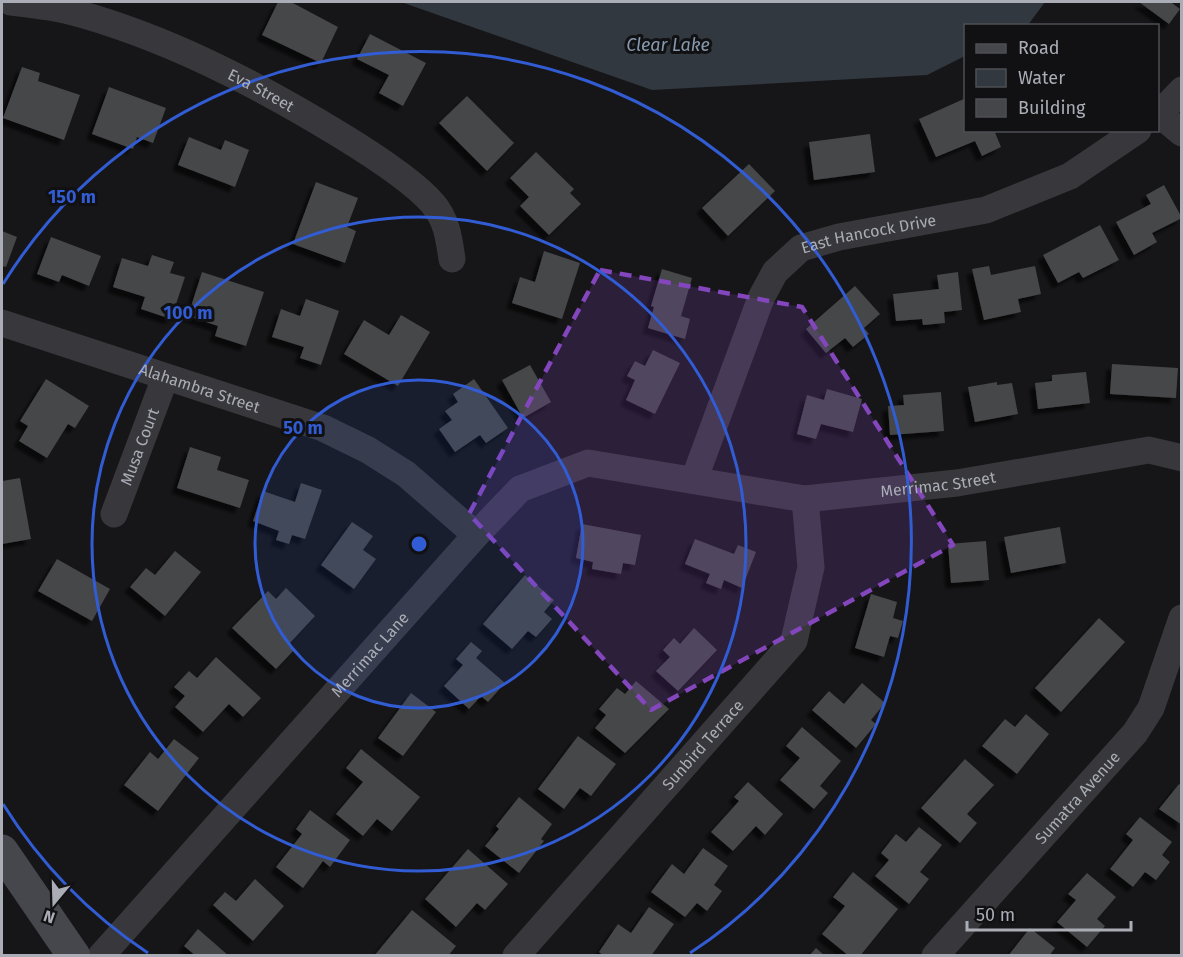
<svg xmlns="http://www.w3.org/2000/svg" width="1183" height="957" font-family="'Fira Sans',sans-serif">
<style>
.water{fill:#31383f}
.building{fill:#45464a;filter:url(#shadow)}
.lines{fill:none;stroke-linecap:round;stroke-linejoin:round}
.minor{stroke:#38383c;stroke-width:27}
.secondary{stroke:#46474c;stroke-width:33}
.marked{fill:#8446bd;fill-opacity:0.2;stroke:#8446bd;stroke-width:4.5;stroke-dasharray:12 8;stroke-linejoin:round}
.ring{fill:none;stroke:#325cd3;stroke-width:3}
.labels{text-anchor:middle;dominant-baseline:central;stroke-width:6;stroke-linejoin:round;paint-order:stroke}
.street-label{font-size:16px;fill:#aaadb6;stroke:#111113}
.water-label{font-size:18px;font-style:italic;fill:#8598ad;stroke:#111113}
.centre{fill:#325cd3;stroke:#111113;stroke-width:3}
.ring-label{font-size:18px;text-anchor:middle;font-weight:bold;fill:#325cd3;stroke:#111113;stroke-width:6;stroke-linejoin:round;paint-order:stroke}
</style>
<defs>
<filter id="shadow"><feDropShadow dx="-5.5" dy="5.5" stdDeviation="1.5" flood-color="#0009"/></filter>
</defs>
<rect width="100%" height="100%" fill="#161618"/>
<path class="water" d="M401 2H1045L1028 25 966 26 965 56 927 75 652 90Z"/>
<g class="building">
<path d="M278 2H291L338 27 321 63 262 35Z"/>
<path d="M1139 2H1173L1172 3 1180 9 1169 24Z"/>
<path d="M370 34 426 63 403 106 379 93 389 75 357 59Z"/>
<path d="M22 67 40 73 38 81 80 95 64 140 3 118Z"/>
<path d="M109 87 166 108 153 143 137 137 133 149 92 134Z"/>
<path d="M467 96 514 143 487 171 439 123Z"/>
<path d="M966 98V130H994L1001 147 982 156 975 141 936 157 919 119Z"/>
<path d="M870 134 875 172 814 180 809 142Z"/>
<path d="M189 137 221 150 225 140 249 150 235 187 178 165Z"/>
<path d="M536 152 574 189 570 193 581 204 549 235 520 206 529 197 510 178Z"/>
<path d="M749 164 775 191 728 236 702 208Z"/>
<path d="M316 182 358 198 347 227 356 231 345 263 293 244Z"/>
<path d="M1164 185 1182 218 1152 233 1157 242 1134 255 1116 222 1151 204 1146 195Z"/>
<path d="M1100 225 1119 260 1083 278 1079 272 1058 283 1043 255Z"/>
<path d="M2 231 17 237 6 267 2 266Z"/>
<path d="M51 237 101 256 89 286 62 275 59 282 37 274Z"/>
<path d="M544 251 580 263 562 319 512 303 520 277 535 282Z"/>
<path d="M152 255 174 262 170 273 185 277 171 319 141 309 145 297 113 287 122 258 148 266Z"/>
<path d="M989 266 991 275 1035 266 1041 294 1018 299 1021 312 984 320 972 269Z"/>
<path d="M662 269 692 278 681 316 690 319 685 339 648 328 654 307 651 306Z"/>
<path d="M202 272 264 292 246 346 215 336 218 326 188 316Z"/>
<path d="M958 272 962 310 944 312 945 323 923 325 922 319 896 321 893 294 939 289 937 275Z"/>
<path d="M855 286 880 314 864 328 869 334 853 347 845 338 826 353 806 329Z"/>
<path d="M306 299 339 311 321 365 300 358 304 347 272 337 281 309 300 316Z"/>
<path d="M401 315 430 332 398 386 344 354 364 320 389 335Z"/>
<path d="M653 350 680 363 655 414 626 400 635 380 627 376 635 361 645 366Z"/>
<path d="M1112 364 1178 368 1176 398 1110 394Z"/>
<path d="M530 365 551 402 523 418 502 380Z"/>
<path d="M1086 372 1090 403 1038 409 1035 383 1052 381V375Z"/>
<path d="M46 379 89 406 75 428 68 424 47 458 19 441 28 426 20 421Z"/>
<path d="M474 379 508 428 486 443 480 435 455 452 439 429 452 420 445 411 458 402 453 394Z"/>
<path d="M997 382V385L1012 383 1018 414 975 422 968 387Z"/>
<path d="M827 389 862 399 853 432 821 424 816 439 797 434 807 395 824 400Z"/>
<path d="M941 392 944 431 890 435 888 406 904 405 903 395Z"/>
<path d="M190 447 221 457 217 470 249 480 240 508 177 488Z"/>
<path d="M20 478 31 539 2 544V481Z"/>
<path d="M301 483 322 490 305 539 292 535 289 544 276 540 279 531 253 521 263 491 295 502Z"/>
<path d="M352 522 373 536 363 550 376 559 354 589 321 565Z"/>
<path d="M582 524 641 535 635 565 623 563 621 574 592 569 593 562 576 558Z"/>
<path d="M1060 527 1066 563 1011 573 1004 537Z"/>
<path d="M695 539 734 554 738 545 756 552 742 588 724 580 721 589 706 583 710 574 685 564Z"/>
<path d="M986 541 989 580 951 583 948 544Z"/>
<path d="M175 551 201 572 165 616 130 587 146 568 155 575Z"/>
<path d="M57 559 110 589 92 621 38 591Z"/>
<path d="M525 575 554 600 544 612 552 619 536 637 528 631 512 649 483 624Z"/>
<path d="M286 588 315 616 288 645 294 650 276 669 232 628 268 591 276 599Z"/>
<path d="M871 594 897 602 893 618 903 621 898 638 890 636 884 657 855 648Z"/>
<path d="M1099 618 1125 642 1061 712 1035 688Z"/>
<path d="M694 628 717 650 678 691 656 671 670 657 663 650 674 638 680 644Z"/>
<path d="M471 642 482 651 476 658 505 683 488 702 481 696 469 709 444 686 463 665 456 659Z"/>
<path d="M216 657 261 698 243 717 229 704 203 732 175 707 185 696 174 687 189 671 197 678Z"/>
<path d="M636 681 669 709 625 753 595 728 606 715 599 709 617 688 625 694Z"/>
<path d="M862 683 885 703 871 720 876 724 856 748 812 710 829 691 844 704Z"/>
<path d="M411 693 436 712 403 756 378 738Z"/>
<path d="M1026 714 1049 734 1017 774 982 746 1005 719 1015 727Z"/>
<path d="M802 727 841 761 820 786 828 793 814 809 780 780 800 758 786 746Z"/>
<path d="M578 736 616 764 591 796 580 788 564 809 538 789Z"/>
<path d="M174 739 199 758 158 811 124 785 150 752 158 759Z"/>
<path d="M361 749 420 797 392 831 377 819 363 836 336 814 363 782 346 768Z"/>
<path d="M965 759 994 785 967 814 977 823 960 843 921 808Z"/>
<path d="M748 782 783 814 765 835 756 826 733 851 711 832 739 801 734 797Z"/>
<path d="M1179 784 1182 786V825L1159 809Z"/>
<path d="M519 797 552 824 541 839 544 841 519 873 485 846 499 829 496 826Z"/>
<path d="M310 810 350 840 330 867 323 861 303 888 276 867 302 834 296 829Z"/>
<path d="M1140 817 1172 842 1162 855 1170 862 1156 880 1145 872 1133 887 1110 869 1133 840 1126 834Z"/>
<path d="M919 827 942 845 920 872 929 879 909 904 875 876 889 860 881 853 896 834 906 842Z"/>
<path d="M703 848 728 866 714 885 722 891 707 911 697 903 685 917 651 892 672 864 684 874Z"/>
<path d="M468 849 508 884 485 910 477 903 456 927 425 899Z"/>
<path d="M853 872 898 909 860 956H849L822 934 845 906 833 897Z"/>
<path d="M1087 873 1116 897 1097 919 1105 926 1087 947 1057 922 1076 900 1068 894Z"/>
<path d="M255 879 284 906 253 941 213 905 225 892 236 901Z"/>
<path d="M649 907 674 924 651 956H604L599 952 618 924 631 933Z"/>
<path d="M412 910 456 946 448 956H374Z"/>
<path d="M1030 928 1055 948 1049 956H1008Z"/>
<path d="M198 929 229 956H196L184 946Z"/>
<path d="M816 948 825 956H809Z"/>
</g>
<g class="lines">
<g class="minor">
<path id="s1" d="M11 2C29 4 47 6 65 10 163 35 257 84 342 136 368 152 414 181 433 204 447 220 449 239 452 259"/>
<path d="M1159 114 1182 133"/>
<path d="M1158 115 1182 90"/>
<path id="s2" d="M2 323 323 428 368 450 406 474 476 535"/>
<path id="s3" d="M694 480 761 298 775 272 801 248 839 237 986 210 1070 176 1138 130"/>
<path id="s4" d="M114 514 165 378"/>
<path id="s5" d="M101 956 476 535 520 489 588 463 805 499 957 483 1149 450 1182 458"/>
<path id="s6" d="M516 956 794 641 811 567 805 499"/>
<path id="s7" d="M935 956 1135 733 1151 708 1182 618"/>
</g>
<path class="secondary" d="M2 851 74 956"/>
</g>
<path class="marked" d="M600 270 802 307 953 545 651 710 469 514Z"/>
<circle cx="419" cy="544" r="164" fill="#325cd3" fill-opacity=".12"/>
<g class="ring">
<circle cx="419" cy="544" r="164"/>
<circle cx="419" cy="544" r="327"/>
<path d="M148 953A491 491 0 0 1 3 804M3 284A491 491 0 1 1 690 953"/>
</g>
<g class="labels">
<g class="street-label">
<text stroke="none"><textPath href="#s1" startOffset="267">Eva Street</textPath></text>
<text stroke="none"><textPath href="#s3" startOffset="328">East Hancock Drive</textPath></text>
<text stroke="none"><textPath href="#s2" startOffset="208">Alahambra Street</textPath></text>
<text stroke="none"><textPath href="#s4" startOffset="72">Musa Court</textPath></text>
<text stroke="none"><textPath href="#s5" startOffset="1054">Merrimac Street</textPath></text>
<text stroke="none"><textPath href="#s5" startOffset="404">Merrimac Lane</textPath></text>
<text stroke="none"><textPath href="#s6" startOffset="282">Sunbird Terrace</textPath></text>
<text stroke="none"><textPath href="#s7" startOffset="213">Sumatra Avenue</textPath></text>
</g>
<g class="water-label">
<text x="668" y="45">Clear Lake</text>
</g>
</g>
<circle cx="419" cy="544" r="9" class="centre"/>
<g class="ring-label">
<text x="72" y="203">150 m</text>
<text x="188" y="319">100 m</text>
<text x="303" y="434">50 m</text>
</g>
<rect width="1183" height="957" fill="none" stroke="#aaadb6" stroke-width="6"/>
<rect x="964" y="24" width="195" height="108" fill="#111113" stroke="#4e4f54" stroke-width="1.5"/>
<rect x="976" y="44" width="30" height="9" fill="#46474c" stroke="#4e4f54" stroke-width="1.5"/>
<text x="1018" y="54" font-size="18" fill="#aaadb6">Road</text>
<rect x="976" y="69" width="30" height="18" fill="#31383f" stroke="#4e4f54" stroke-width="1.5"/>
<text x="1018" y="84" font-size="18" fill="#aaadb6">Water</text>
<rect x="976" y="99" width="30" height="18" fill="#45464a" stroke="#4e4f54" stroke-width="1.5"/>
<text x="1018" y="114" font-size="18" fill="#aaadb6">Building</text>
<g transform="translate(54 903) rotate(199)" stroke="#111113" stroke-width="4.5" paint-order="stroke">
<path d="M0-4.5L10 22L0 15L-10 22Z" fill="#aaadb6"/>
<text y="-9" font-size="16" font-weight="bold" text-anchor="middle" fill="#aaadb6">N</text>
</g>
<path d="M967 921v9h164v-9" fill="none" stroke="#aaadb6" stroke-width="3"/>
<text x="976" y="921" font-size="18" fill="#aaadb6" stroke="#111113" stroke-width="4.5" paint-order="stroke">50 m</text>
</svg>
